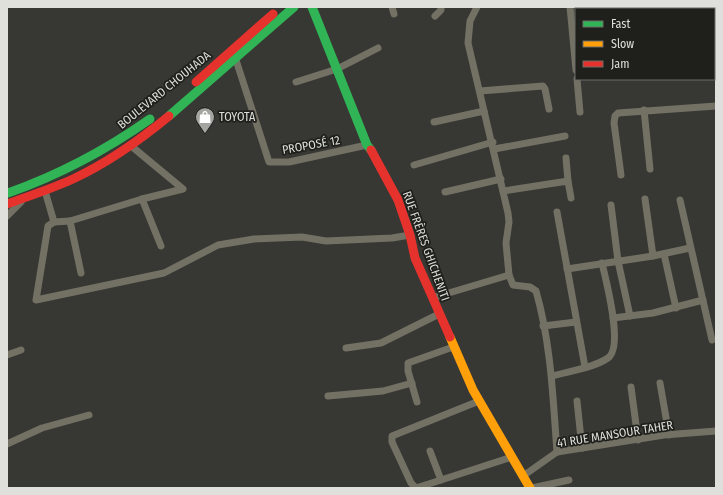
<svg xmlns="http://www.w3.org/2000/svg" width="723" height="495" font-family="'Fira Sans Condensed',sans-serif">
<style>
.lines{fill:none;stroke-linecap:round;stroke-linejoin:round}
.street{stroke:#727164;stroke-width:7}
.fast{stroke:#30b455;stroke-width:9}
.slow{stroke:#ff9f0a;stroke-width:9}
.jam{stroke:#e5322d;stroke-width:9}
.labels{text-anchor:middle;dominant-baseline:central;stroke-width:3.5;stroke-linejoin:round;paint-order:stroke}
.street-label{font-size:12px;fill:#dfdfdb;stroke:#1f1f1c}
.poi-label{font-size:12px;fill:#dfdfdb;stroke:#1f1f1c;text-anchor:start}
</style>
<rect width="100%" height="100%" fill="#373733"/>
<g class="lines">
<g class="street">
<path d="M392 7 394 14"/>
<path d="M477 7 470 21 468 43 508 213 509 222 506 243 509 275"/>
<path d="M570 7 576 70"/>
<path d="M435 16 441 10V7"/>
<path d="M714 56H716"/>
<path d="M236 60 269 162H289L367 145"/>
<path d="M577 79 580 112"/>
<path d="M296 82 337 69 378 48"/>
<path d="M480 91 543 86 545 89 549 109"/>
<path d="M644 110 650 169"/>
<path d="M434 122 484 111"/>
<path d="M130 145 183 189 142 199"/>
<path d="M494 149 565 136"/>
<path d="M566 158 568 181"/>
<path d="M414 165 493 142"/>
<path d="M621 175 614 123 615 116 618 113 716 106"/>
<path d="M45 191 54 222 48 226 36 300 164 273 218 245 254 239 302 237 326 241 392 238 410 235"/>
<path d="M503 191 568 181 571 198"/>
<path d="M445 192 501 179"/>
<path d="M645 199 653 256"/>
<path d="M680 200 712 340"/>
<path d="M611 205 618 261 630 316"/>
<path d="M557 212 585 367"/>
<path d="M7 216 21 202"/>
<path d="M70 221 81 273"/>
<path d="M54 222 70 221 142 199 161 246"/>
<path d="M664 254 676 308"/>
<path d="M567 269 653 256 690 248"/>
<path d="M432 298 509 275 513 285 530 287 536 291C551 343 553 399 557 452"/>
<path d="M613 318 653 313 703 300"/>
<path d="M543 326 576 322"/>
<path d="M346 348 381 343 439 314"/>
<path d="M7 355 21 350"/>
<path d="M552 376C570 371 593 368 608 358 624 347 606 281 602 263"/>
<path d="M660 383 669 435"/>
<path d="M631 387 638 440"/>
<path d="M328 396 383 391 412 383"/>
<path d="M577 401 582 448"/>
<path d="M417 402 408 371V363L453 347"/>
<path d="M7 444 42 428 89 415"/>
<path d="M430 451 441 480 416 488 411 483 392 442V436L479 401"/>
<path d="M523 476 557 452 664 435 716 431"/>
<path d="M441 480 512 457"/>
<path d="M532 488 569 480"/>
</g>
<g class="fast">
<path d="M312 7 367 145 371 150"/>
<path d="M169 116 294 7"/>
<path d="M8 193C59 175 106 150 150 119"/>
</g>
<path class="slow" d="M450 337 473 390 530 488"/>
<g class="jam">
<path d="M196 82 273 14"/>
<path d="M371 150 398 200 410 235 415 258 450 337"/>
<path d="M7 204C29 196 51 189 73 179 107 163 140 140 169 116"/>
</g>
</g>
<defs>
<g id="shop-pin" transform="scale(1)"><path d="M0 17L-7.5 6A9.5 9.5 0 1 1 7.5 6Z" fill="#a4a4a0" stroke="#1f1f1c"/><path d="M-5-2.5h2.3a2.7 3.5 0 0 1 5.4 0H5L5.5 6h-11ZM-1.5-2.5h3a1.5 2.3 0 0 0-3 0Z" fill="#fff"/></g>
</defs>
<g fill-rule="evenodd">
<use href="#shop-pin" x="205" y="117"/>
</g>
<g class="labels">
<g class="street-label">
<text transform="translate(164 90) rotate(-39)">BOULEVARD CHOUHADA</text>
<text transform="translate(311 145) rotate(-10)">PROPOSÉ 12</text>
<text transform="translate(426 246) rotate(70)">RUE FRÈRES GHICHENITI</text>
<text transform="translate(615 434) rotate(-9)">41 RUE MANSOUR TAHER</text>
</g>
<g class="poi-label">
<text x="219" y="117">TOYOTA</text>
</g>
</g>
<rect width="723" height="495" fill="none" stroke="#dfdfdb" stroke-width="16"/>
<rect x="575" y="8" width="140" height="72" fill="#1f1f1c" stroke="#6c6c68"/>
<rect x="583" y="21" width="20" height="6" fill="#30b455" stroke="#6c6c68"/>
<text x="611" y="28" font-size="12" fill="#dfdfdb">Fast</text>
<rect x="583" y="41" width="20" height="6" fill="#ff9f0a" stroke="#6c6c68"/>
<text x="611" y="48" font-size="12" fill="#dfdfdb">Slow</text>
<rect x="583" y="61" width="20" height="6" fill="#e5322d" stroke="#6c6c68"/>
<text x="611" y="68" font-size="12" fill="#dfdfdb">Jam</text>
</svg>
